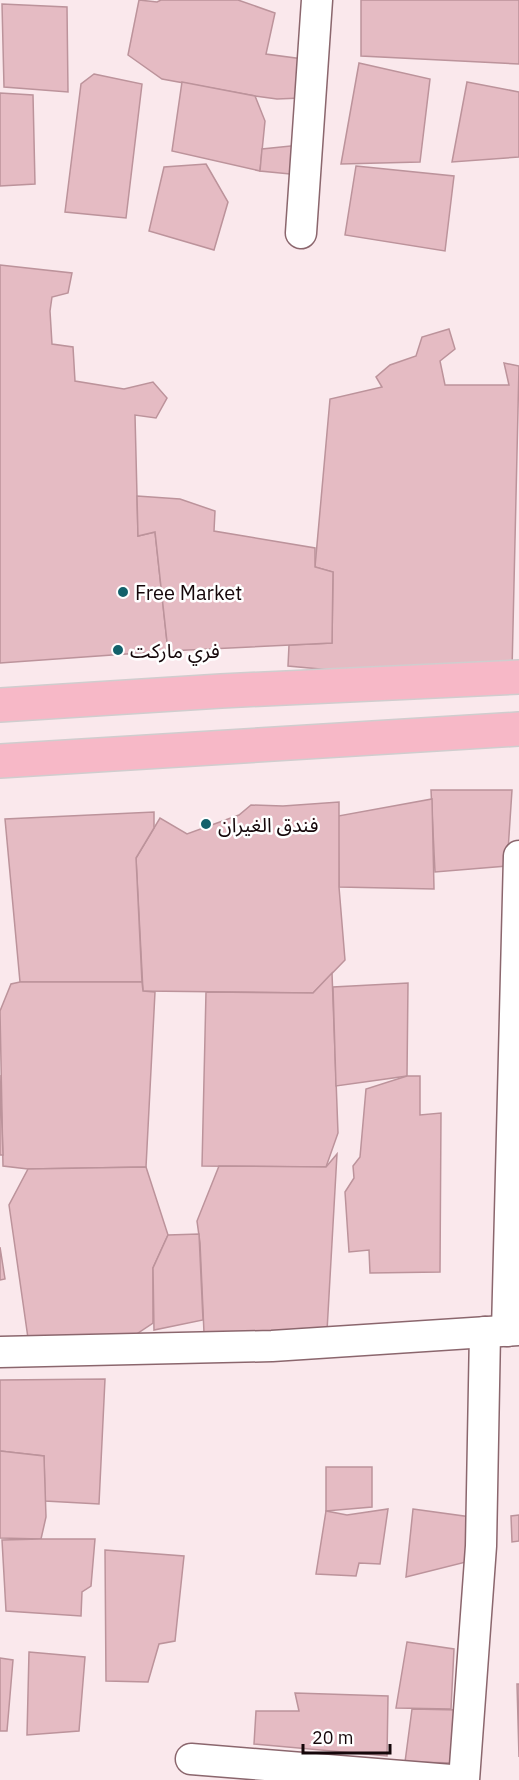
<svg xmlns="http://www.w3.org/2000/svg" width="519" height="1780" font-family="'IBM Plex Sans','Noto Sans Arabic',sans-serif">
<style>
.building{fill:#e5bbc3;stroke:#bc939b;stroke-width:1.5}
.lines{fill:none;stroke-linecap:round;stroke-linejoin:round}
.street-casing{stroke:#8b666d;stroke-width:33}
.primary-casing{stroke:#d0cdce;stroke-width:36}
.street{stroke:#fff;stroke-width:30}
.primary{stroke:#f7b8c7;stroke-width:33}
.poi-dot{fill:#13616b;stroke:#fff;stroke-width:2}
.labels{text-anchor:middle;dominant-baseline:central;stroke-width:5;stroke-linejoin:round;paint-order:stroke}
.poi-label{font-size:20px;fill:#15070a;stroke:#fff;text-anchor:start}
</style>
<rect width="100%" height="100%" fill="#fae8ec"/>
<g class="building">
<path d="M139 0 157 2 161 0H238L275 13 266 54 303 59 301 98 277 99 255 96 162 79 128 55Z"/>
<path d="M361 0H519V64L361 56Z"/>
<path d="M2 4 67 7 68 92 4 87Z"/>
<path d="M359 63 430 79 420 162 341 164Z"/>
<path d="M94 74 142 84 126 218 65 212 81 84Z"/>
<path d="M182 82 255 96 265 121 260 171 172 151Z"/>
<path d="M467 82 519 92V157L452 162Z"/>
<path d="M0 93 33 95 35 184 0 186Z"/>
<path d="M300 145V175L260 171 262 149Z"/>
<path d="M206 164 228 202 214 250 149 231 164 167Z"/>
<path d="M356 166 454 176 445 251 345 235Z"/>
<path d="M0 265 72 273 68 293 52 297 50 311 52 344 73 347 75 381 124 389 153 382 167 398 156 418 135 415 138 536 155 532 168 651 0 663Z"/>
<path d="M449 329 455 349 440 361 445 385H509L504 363 519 366 512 671 385 675 288 666 289 645 332 643 333 572 315 567 330 399 382 387 376 377 390 365 416 356 422 337Z"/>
<path d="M137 496 180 499 215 511 214 531 315 548V567L333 572 332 643 168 651 155 532 138 536Z"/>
<path d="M431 790H512L507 866 435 872Z"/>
<path d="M432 799 434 889 339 887 338 816Z"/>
<path d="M339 802V887L345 960 313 993 143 991 136 858 160 818 187 834 239 815 251 805 283 806Z"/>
<path d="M154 812V828L136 858 142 982H20L5 819Z"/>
<path d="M332 973 338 1133 326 1167 202 1166 206 992 313 993Z"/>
<path d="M20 982H142L143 991 155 992 146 1167 28 1169 3 1166 0 1011 11 984Z"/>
<path d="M408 983 407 1076 336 1086 333 987Z"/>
<path d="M0 1075 3 1155H0Z"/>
<path d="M407 1076H420V1115L441 1113 440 1272 370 1273 369 1250 349 1252 345 1192 354 1178 353 1166 360 1157 366 1089Z"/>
<path d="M337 1154 327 1331 204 1333 200 1243 197 1221 219 1166 326 1167Z"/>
<path d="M146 1167 168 1235 153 1268V1323L129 1339 29 1345 9 1205 28 1169Z"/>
<path d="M199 1234 203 1320 154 1330 153 1268 168 1235Z"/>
<path d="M0 1247 5 1279 0 1280Z"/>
<path d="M105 1379 99 1504 45 1501 44 1456 0 1451V1380Z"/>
<path d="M0 1451 44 1456 46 1517 41 1539 0 1538Z"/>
<path d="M326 1467H372V1507L326 1511Z"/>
<path d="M388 1509 380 1564 359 1563 356 1576 316 1574 326 1511 347 1515Z"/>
<path d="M413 1509 471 1517 470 1561 406 1577Z"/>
<path d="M519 1515V1541L512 1542 511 1516Z"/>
<path d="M41 1539H95L91 1586 82 1592 81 1616 6 1611 2 1540Z"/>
<path d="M105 1550 184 1556 175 1641 159 1644 148 1682 106 1681Z"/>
<path d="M407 1642 454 1649 451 1709 396 1708Z"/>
<path d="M29 1652 85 1657 79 1731 27 1735Z"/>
<path d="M0 1658 13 1660 7 1731H0Z"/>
<path d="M517 1684H519V1757Z"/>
<path d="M295 1693 388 1696 387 1756 254 1744 256 1711H299Z"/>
<path d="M412 1709 459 1710 458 1763 405 1762Z"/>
</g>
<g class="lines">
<g class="street-casing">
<g id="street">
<path d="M301 233 317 0"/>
<path d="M507 1331 519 856"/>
<path d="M0 1352 272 1346 519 1330"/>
<path d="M191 1759 451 1780"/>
<path d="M464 1780 481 1546 485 1332"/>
</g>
</g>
<g class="primary-casing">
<g id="primary">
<path d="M0 705 221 691 519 677"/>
<path d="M0 761 519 729"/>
</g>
</g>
<use href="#street" class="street"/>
<use href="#primary" class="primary"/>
</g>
<g class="poi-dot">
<circle cx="123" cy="592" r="6"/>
<circle cx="118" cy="650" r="6"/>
<circle cx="206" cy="824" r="6"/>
</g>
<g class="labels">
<g class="poi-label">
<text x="135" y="592">Free Market</text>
<text x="130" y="650">فري ماركت</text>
<text x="218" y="824">فندق الغيران</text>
</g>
</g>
<path d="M303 1744v9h87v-9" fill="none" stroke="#15070a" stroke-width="3"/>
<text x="312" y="1744" font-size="18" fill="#15070a" stroke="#ffffff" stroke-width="4.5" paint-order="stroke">20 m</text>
</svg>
